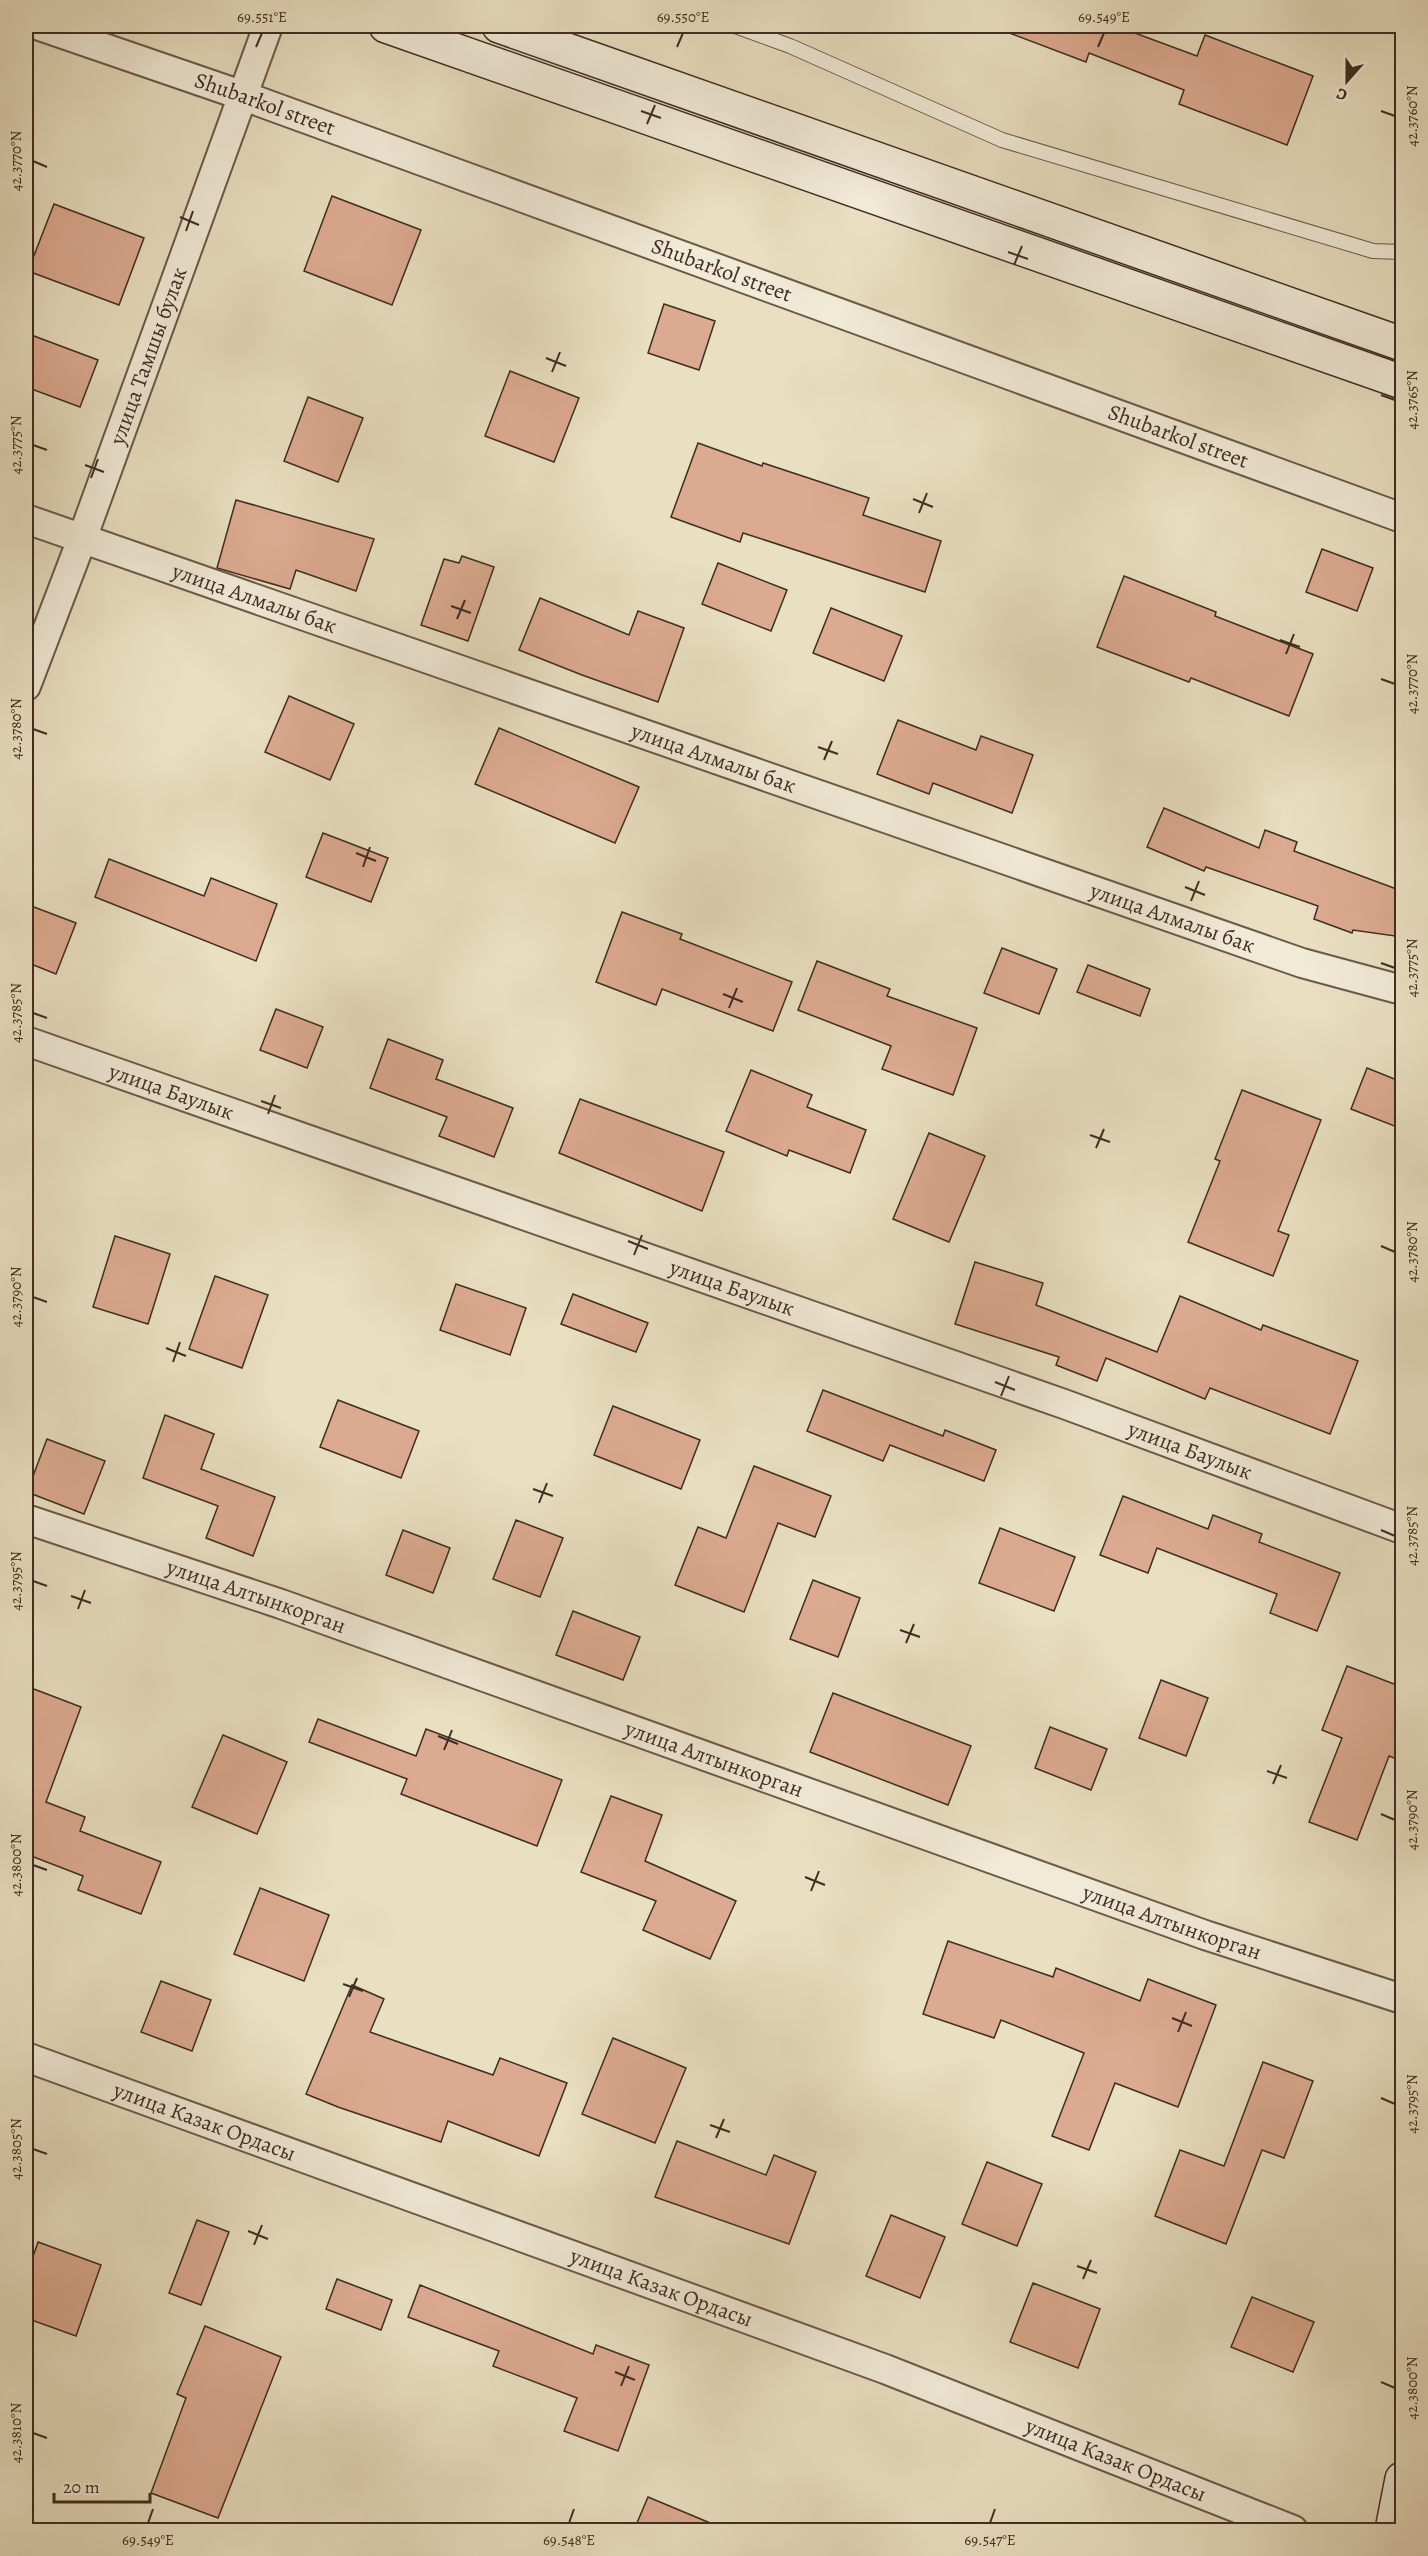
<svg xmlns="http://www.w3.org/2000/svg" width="1428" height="2556" font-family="Alegreya,serif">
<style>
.building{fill:#dcaa90;stroke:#3e2d21;stroke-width:1.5}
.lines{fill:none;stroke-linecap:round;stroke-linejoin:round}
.lane-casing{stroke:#695a49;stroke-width:16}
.street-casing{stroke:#695a49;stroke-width:32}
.secondary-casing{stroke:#3e2d21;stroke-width:36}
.lane{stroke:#f1ead7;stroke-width:14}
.street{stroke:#f1ead7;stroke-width:28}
.secondary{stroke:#f1ead7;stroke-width:33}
.ticks{fill:none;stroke:#3e2d21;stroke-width:2}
.labels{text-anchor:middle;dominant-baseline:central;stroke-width:6;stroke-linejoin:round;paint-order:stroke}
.street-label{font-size:22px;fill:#3e2d21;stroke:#f1ead7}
.neatline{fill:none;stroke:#3e2d21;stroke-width:2}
.ticks-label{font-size:15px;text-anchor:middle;fill:#3e2d21}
</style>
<rect width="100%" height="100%" fill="#e9dfc1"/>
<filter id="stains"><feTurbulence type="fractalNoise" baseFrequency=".00333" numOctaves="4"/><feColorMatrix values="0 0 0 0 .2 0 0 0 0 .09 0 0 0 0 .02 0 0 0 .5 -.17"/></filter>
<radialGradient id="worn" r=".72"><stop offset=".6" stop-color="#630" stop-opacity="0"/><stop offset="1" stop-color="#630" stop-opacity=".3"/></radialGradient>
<g class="building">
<path d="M996 26H1116L1197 56 1205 35 1313 76 1287 145 1179 104 1184 90 1089 53 1086 62 996 28Z"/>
<path d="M332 196 421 230 392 305 304 271Z"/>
<path d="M54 204 144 238 119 305 28 271Z"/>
<path d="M664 304 715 321 699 370 648 353Z"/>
<path d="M26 333 98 360 80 407 26 387Z"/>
<path d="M510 371 579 398 554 462 485 436Z"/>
<path d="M308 397 363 418 338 482 284 461Z"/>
<path d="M698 443 762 466 763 463 869 498 863 515 941 541 925 592 743 533 740 542 671 517Z"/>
<path d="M236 500 374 539 356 591 296 570 290 589 217 568Z"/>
<path d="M1322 549 1373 568 1357 611 1306 592Z"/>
<path d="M462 556 494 567 468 641 421 625 444 559 459 563Z"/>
<path d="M718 563 787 590 771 631 702 604Z"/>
<path d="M1124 576 1216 612 1215 616 1313 654 1289 716 1191 678 1189 682 1097 647Z"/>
<path d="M540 598 629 635 638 611 684 628 658 702 582 675 519 650Z"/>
<path d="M831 608 902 636 884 681 813 653Z"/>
<path d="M289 696 354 724 330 780 265 752Z"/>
<path d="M898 720 976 750 981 736 1033 755 1012 813 933 783 929 794 877 774Z"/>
<path d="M499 728 639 787 615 843 475 784Z"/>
<path d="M1164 808 1259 848 1265 830 1297 842 1294 851 1402 891V937L1353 930 1352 933 1314 919 1318 906 1206 867 1204 871 1147 847Z"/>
<path d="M323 833 388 858 371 902 306 877Z"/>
<path d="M109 859 204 896 211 878 277 904 256 961 95 897Z"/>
<path d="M26 904 76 923 56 974 26 962Z"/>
<path d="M622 912 682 934 680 939 792 982 773 1031 662 989 656 1005 596 982Z"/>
<path d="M1002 948 1057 969 1039 1014 984 993Z"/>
<path d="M817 961 890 989 887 996 977 1028 953 1095 882 1069 891 1046 798 1010Z"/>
<path d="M1088 965 1150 989 1140 1016 1077 992Z"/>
<path d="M276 1009 323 1027 307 1068 260 1050Z"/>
<path d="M388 1039 443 1060 436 1079 513 1108 494 1157 439 1136 447 1117 370 1088Z"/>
<path d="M1367 1068 1402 1082V1129L1351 1109Z"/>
<path d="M751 1070 812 1095 807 1107 866 1130 850 1173 789 1150 787 1156 726 1131Z"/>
<path d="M1242 1090 1321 1120 1278 1231 1289 1235 1273 1276 1188 1242 1220 1161 1215 1159Z"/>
<path d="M580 1099 724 1152 702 1211 559 1153Z"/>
<path d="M929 1133 985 1156 949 1242 893 1219Z"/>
<path d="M115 1236 170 1254 148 1324 93 1307Z"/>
<path d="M975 1262 1043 1283 1036 1305 1157 1352 1180 1296 1261 1330 1263 1325 1358 1361 1330 1434 1210 1388 1205 1399 1106 1358 1097 1381 1056 1365 1059 1357 955 1324Z"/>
<path d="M215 1276 268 1295 242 1368 189 1349Z"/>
<path d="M456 1284 526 1308 510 1355 440 1330Z"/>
<path d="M573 1294 648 1323 636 1352 561 1324Z"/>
<path d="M823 1390 943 1436 945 1430 996 1450 984 1481 890 1445 883 1461 807 1431Z"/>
<path d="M338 1400 419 1431 401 1478 320 1447Z"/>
<path d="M613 1406 700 1440 681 1489 594 1455Z"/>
<path d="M165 1415 214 1434 201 1469 275 1497 253 1556 206 1538 218 1506 143 1478Z"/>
<path d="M47 1439 105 1461 84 1514 27 1492Z"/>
<path d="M754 1466 831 1496 815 1537 778 1523 744 1612 675 1585 698 1527 726 1538Z"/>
<path d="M1123 1496 1208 1529 1213 1515 1262 1534 1259 1542 1340 1573 1317 1631 1270 1613 1277 1594 1157 1548 1148 1573 1100 1555Z"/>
<path d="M516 1520 563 1538 540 1597 493 1579Z"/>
<path d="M1000 1528 1075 1557 1054 1611 979 1583Z"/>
<path d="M403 1530 450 1548 433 1593 386 1575Z"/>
<path d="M813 1580 860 1598 838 1657 790 1639Z"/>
<path d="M573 1611 640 1637 623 1680 556 1655Z"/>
<path d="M1347 1666 1402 1687V1761L1389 1756 1357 1840 1309 1822 1342 1738 1322 1730Z"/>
<path d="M1161 1680 1208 1698 1186 1756 1139 1738Z"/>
<path d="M26 1686 81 1707 46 1802 85 1817 80 1831 161 1862 141 1914 78 1890 83 1876 26 1854Z"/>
<path d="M833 1693 971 1746 948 1805 810 1752Z"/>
<path d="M318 1719 416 1756 426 1729 562 1780 537 1846 401 1794 407 1779 309 1742Z"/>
<path d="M1050 1727 1107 1749 1091 1790 1035 1768Z"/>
<path d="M223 1735 287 1762 257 1834 192 1807Z"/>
<path d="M611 1796 662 1815 645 1861 736 1901 710 1959 643 1930 656 1901 581 1872Z"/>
<path d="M260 1888 329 1915 304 1981 234 1954Z"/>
<path d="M948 1941 1053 1977 1056 1968 1140 2001 1148 1979 1216 2005 1178 2107 1115 2083 1089 2150 1052 2136 1084 2053 1001 2020 994 2038 923 2014Z"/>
<path d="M161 1981 211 2000 192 2051 141 2032Z"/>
<path d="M352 1985 384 1999 370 2032 493 2075 500 2058 567 2083 539 2156 448 2121 441 2142 338 2107 306 2094Z"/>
<path d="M613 2038 686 2068 655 2143 582 2114Z"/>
<path d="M1263 2062 1313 2081 1284 2158 1262 2150 1226 2244 1155 2216 1180 2150 1224 2166Z"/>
<path d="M677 2141 766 2175 774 2155 816 2172 789 2244 655 2197Z"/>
<path d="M987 2162 1042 2184 1017 2246 962 2224Z"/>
<path d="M891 2215 945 2237 920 2298 866 2276Z"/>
<path d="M197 2220 229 2232 201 2305 169 2293Z"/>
<path d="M38 2242 101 2265 76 2336 26 2318V2277Z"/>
<path d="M337 2279 392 2300 381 2330 326 2309Z"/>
<path d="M1033 2283 1100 2309 1078 2368 1010 2342Z"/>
<path d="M420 2285 593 2354 596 2345 649 2365 618 2451 564 2431 577 2398 493 2366 499 2351 408 2317Z"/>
<path d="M1252 2297 1314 2322 1293 2372 1231 2347Z"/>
<path d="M205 2326 281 2357 218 2518 151 2493 186 2398 177 2394Z"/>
<path d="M648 2497 727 2530H634Z"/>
</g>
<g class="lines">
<g class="lane-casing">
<path id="lane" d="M735 26 790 46 1002 140 1373 251 1402 252"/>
</g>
<g class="street-casing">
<g id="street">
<path id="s1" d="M40 26 241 95 1402 518"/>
<path id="s2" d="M26 519 1302 963 1402 990"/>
<path id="s3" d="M26 686 82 539 268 26"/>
<path id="s4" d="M26 1041 1064 1404 1402 1529"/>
<path id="s5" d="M26 1519 281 1604 1205 1935 1402 1999"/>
<path id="s6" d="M26 2057 885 2369 1293 2530"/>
</g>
</g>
<g class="secondary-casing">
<g id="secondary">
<path d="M386 26 1402 382"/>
<path d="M499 26 1402 344"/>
<path d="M1392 2530 1402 2479"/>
</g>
</g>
<use href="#lane" class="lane"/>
<use href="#street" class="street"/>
<use href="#secondary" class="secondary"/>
</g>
<path class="ticks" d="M256 47 262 33M677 47 683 33M1098 47 1104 33M641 111 661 118M1381 111 1395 116M647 124 655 105M33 161 47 167M180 217 199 225M186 231 193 211M1008 252 1028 259M1014 265 1022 246M546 358 566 366M552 372 560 352M1381 395 1395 400M33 445 47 450M85 465 104 472M91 478 98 459M913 499 933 507M919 513 927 493M451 606 471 613M457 619 465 600M1280 640 1300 647M1286 654 1294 634M1381 679 1395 684M33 729 47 734M818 747 838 754M824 760 832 741M356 853 376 861M363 867 370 847M1185 887 1205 895M1191 901 1199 881M1381 963 1395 968M723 994 743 1002M729 1008 737 988M33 1013 47 1018M261 1101 281 1108M268 1114 275 1095M1090 1135 1110 1142M1096 1148 1104 1129M628 1241 648 1249M1381 1246 1395 1252M634 1255 642 1235M33 1297 47 1302M166 1348 186 1356M173 1362 180 1342M995 1382 1015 1390M1001 1396 1009 1376M533 1489 553 1496M539 1503 547 1483M1381 1530 1395 1536M33 1581 47 1586M71 1596 91 1603M78 1609 85 1590M900 1630 920 1637M906 1643 914 1624M438 1736 458 1744M444 1750 452 1730M1267 1771 1287 1778M1273 1784 1281 1765M1381 1814 1395 1820M33 1865 47 1870M805 1877 825 1885M811 1891 819 1871M343 1984 363 1991M349 1997 357 1978M1172 2018 1192 2026M1178 2032 1186 2012M1381 2098 1395 2104M710 2125 730 2132M716 2138 724 2119M33 2149 47 2154M248 2231 268 2239M254 2245 262 2225M1077 2266 1097 2273M1083 2279 1091 2260M615 2372 635 2380M1381 2382 1395 2388M621 2386 629 2366M33 2433 47 2438M148 2523 153 2509M569 2523 574 2509M990 2523 995 2509"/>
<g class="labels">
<g class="street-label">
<text stroke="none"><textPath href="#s1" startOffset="238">Shubarkol street</textPath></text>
<text stroke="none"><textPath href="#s1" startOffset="724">Shubarkol street</textPath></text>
<text stroke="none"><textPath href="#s3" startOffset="352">улица Тамшы булак</textPath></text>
<text stroke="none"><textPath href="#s1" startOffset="1210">Shubarkol street</textPath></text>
<text stroke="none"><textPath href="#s2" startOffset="242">улица Алмалы бак</textPath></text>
<text stroke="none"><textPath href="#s2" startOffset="728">улица Алмалы бак</textPath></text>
<text stroke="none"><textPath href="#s2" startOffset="1214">улица Алмалы бак</textPath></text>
<text stroke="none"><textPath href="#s4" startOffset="154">улица Баулык</textPath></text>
<text stroke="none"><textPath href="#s4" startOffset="748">улица Баулык</textPath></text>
<text stroke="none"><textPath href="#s4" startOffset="1234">улица Баулык</textPath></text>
<text stroke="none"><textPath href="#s5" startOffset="243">улица Алтынкорган</textPath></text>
<text stroke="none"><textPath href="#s5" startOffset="729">улица Алтынкорган</textPath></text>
<text stroke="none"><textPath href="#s5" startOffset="1215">улица Алтынкорган</textPath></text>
<text stroke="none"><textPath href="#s6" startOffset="190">улица Казак Ордасы</textPath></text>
<text stroke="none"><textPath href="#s6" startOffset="676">улица Казак Ордасы</textPath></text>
<text stroke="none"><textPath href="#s6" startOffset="1162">улица Казак Ордасы</textPath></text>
</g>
</g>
<rect width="1428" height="2556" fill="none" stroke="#e9dfc1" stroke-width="66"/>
<g transform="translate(1347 81) rotate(201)" stroke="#f1ead7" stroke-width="4.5" paint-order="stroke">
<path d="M0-4.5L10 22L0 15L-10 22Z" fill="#3e2d21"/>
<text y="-9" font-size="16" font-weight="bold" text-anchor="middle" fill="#3e2d21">С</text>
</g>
<path d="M54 2493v9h96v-9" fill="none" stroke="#3e2d21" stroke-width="3"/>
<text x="63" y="2493" font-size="18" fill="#3e2d21" stroke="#f1ead7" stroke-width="4.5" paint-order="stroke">20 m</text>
<rect x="33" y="33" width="1362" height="2490" class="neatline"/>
<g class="ticks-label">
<text x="262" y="22">69.551°E</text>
<text x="683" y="22">69.550°E</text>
<text x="1104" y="22">69.549°E</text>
<text transform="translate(1412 116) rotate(-90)" y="5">42.3760°N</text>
<text transform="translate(16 161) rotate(-90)" y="5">42.3770°N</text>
<text transform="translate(1412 400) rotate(-90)" y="5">42.3765°N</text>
<text transform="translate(16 445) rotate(-90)" y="5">42.3775°N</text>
<text transform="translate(1412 684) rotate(-90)" y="5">42.3770°N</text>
<text transform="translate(16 729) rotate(-90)" y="5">42.3780°N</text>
<text transform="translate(1412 968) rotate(-90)" y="5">42.3775°N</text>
<text transform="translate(16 1013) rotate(-90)" y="5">42.3785°N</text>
<text transform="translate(1412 1252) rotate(-90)" y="5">42.3780°N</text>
<text transform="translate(16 1297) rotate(-90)" y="5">42.3790°N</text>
<text transform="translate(1412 1536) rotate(-90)" y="5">42.3785°N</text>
<text transform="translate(16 1581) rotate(-90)" y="5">42.3795°N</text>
<text transform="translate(1412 1820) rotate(-90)" y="5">42.3790°N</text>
<text transform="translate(16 1865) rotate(-90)" y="5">42.3800°N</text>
<text transform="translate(1412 2104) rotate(-90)" y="5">42.3795°N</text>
<text transform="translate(16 2149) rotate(-90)" y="5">42.3805°N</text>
<text transform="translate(1412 2388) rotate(-90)" y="5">42.3800°N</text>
<text transform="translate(16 2433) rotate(-90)" y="5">42.3810°N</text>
<text x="148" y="2545">69.549°E</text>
<text x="569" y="2545">69.548°E</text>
<text x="990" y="2545">69.547°E</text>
</g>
<rect width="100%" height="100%" filter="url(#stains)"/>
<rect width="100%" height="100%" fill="url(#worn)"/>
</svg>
